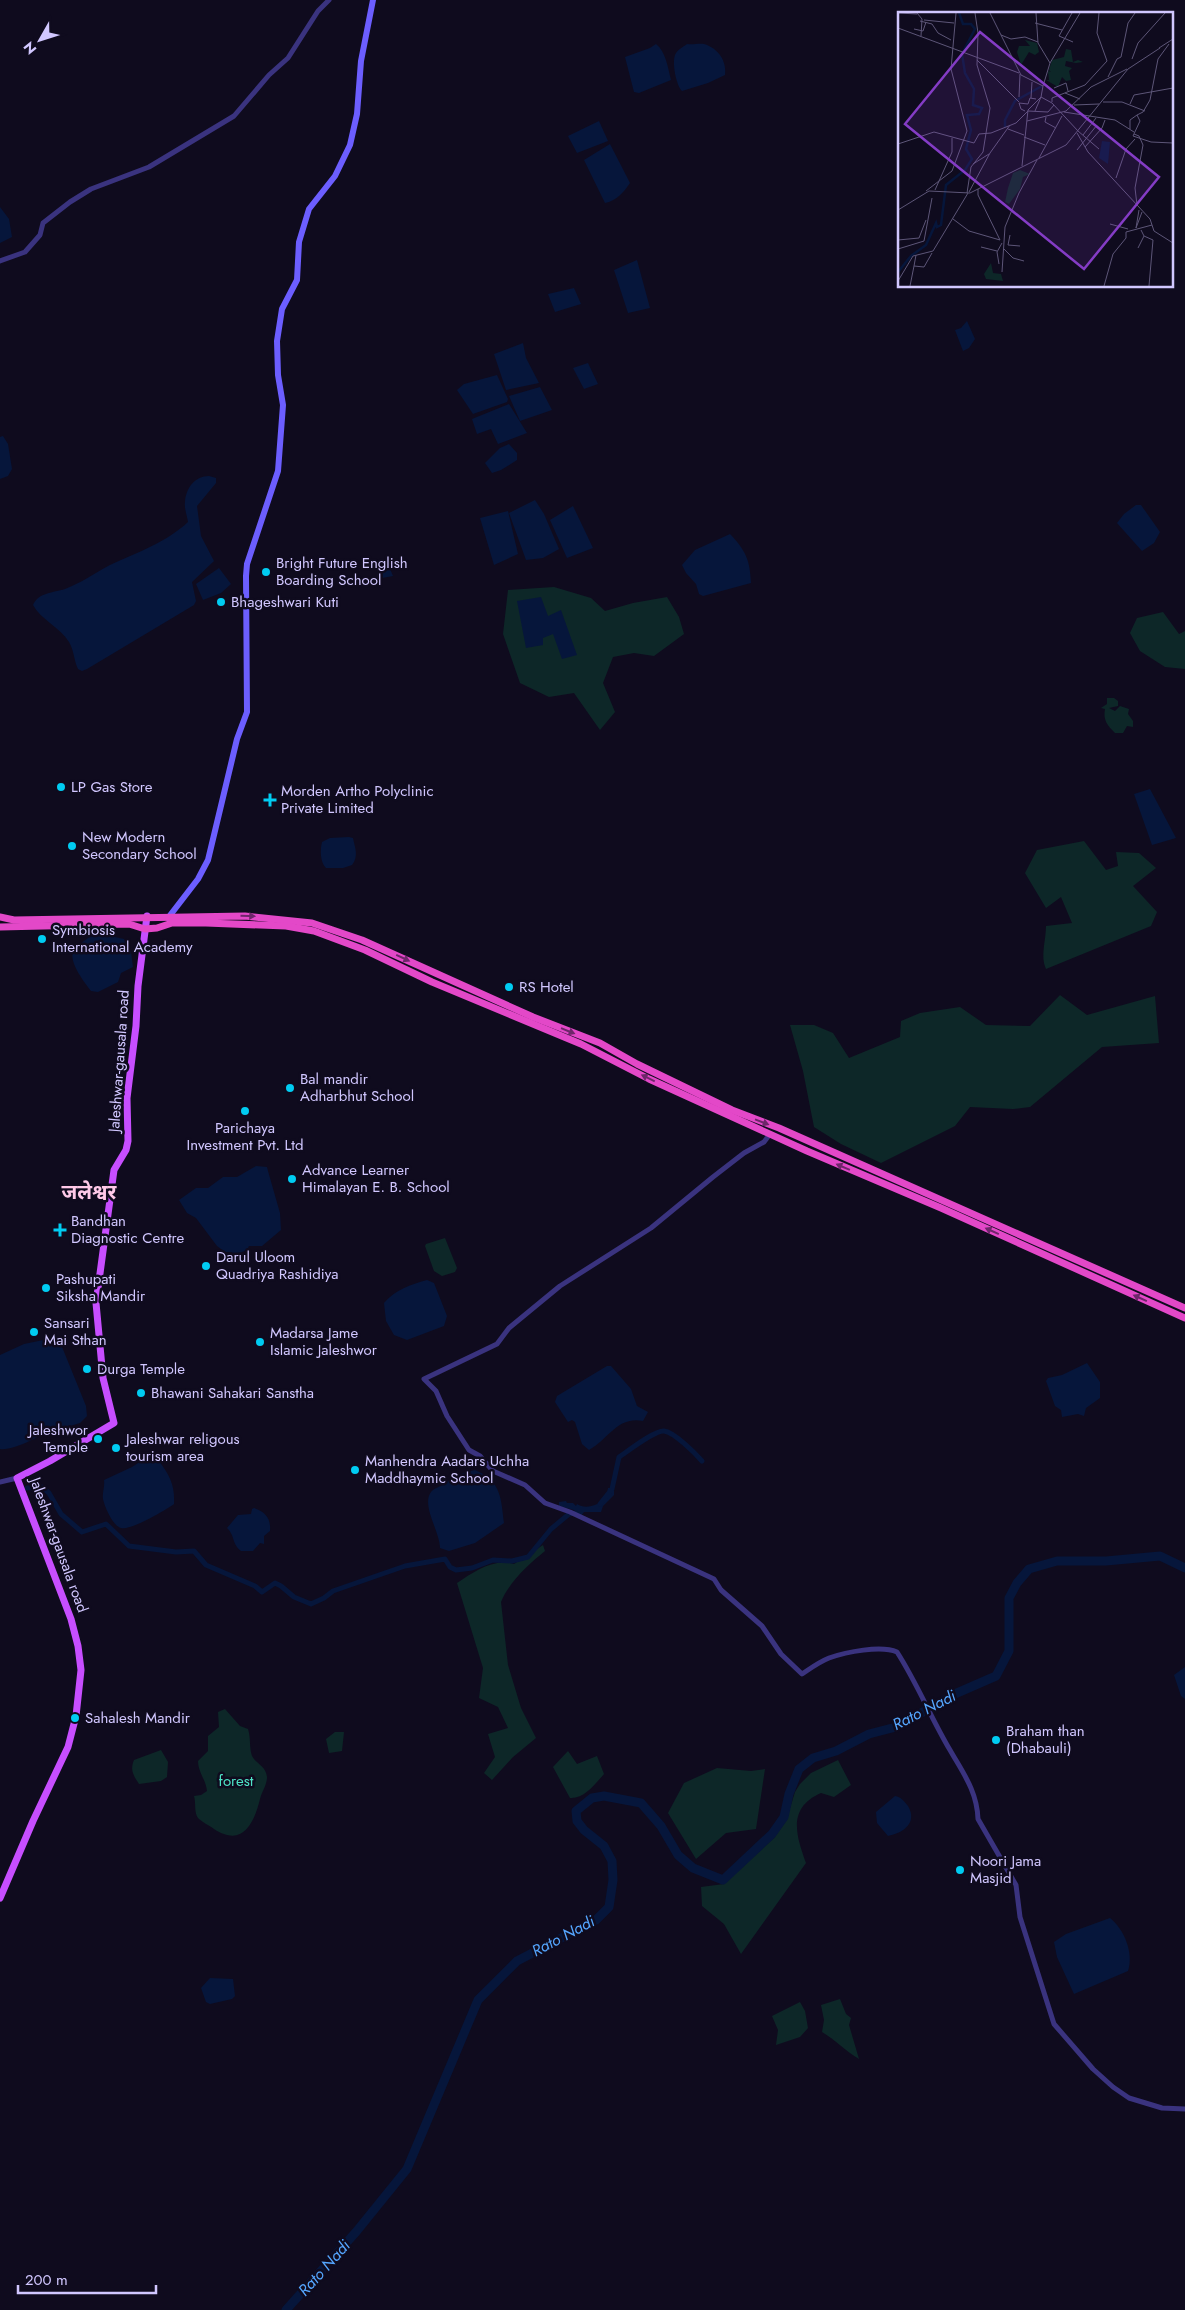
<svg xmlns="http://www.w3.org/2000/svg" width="1185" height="2310" font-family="Jost,'Noto Sans Devanagari',sans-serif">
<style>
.green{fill:#0d2728}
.water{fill:#06163b}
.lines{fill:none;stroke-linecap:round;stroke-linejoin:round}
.canal{stroke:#06163b;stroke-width:5}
.river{stroke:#06163b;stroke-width:9}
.tertiary{stroke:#3a337f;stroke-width:5}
.secondary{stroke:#6c5eff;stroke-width:6}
.primary{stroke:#c74eff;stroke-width:7}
.trunk{stroke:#e348c8;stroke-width:7}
.oneway{fill:#6e266a}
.poi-dot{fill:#00ccf2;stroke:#0f0b1e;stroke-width:2}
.labels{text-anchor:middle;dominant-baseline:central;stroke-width:5;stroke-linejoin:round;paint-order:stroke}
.poi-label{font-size:15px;fill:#d1c7ff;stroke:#0f0b1e;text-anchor:start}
.street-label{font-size:15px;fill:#d1c7ff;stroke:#0f0b1e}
.park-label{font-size:15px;fill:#4ee4c7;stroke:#0f0b1e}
.water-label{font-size:16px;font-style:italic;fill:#55a6ff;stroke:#0f0b1e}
.district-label{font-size:20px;font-weight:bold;fill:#ffc9e8;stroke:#0f0b1e}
.inset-river{fill:none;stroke:#06163b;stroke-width:2.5}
.inset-road{fill:none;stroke:#5d5678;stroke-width:1}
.view{fill:#843cc5;fill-opacity:0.15;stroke:#843cc5;stroke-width:2.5}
.inset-edge{fill:none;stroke:#d1c7ff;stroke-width:2.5}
</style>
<rect width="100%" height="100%" fill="#0f0b1e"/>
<g class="green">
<path d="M554 587 591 598 605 611 633 603 667 597 679 617 684 634 654 656 634 653 613 657 603 683 615 712 600 730 574 693 549 697 520 683 503 634 508 590Z"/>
<path d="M1163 612 1179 634 1185 631V669L1165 667 1140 651 1130 633 1137 618Z"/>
<path d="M1107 698H1114L1118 701V706L1109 708 1115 711 1120 706 1129 709 1128 714 1133 721V727L1127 726 1123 733H1115C1107 725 1103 720 1105 709L1101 708 1107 704Z"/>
<path d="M1084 841 1106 870 1118 866 1116 852 1139 853 1156 868 1133 886 1157 912 1151 926 1046 969C1040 956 1046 941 1046 926L1072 923 1061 897 1046 908 1025 873 1037 850Z"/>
<path d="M1060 995 1087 1015 1155 996 1159 1043 1102 1047 1030 1107 1013 1109 970 1107 955 1126 881 1163 841 1144 814 1127 803 1071 790 1025H814L833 1033 849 1058 900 1037 901 1021 920 1013 960 1007 986 1025 1030 1026Z"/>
<path d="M445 1238 457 1268 455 1272 442 1276 434 1271 425 1246 426 1244Z"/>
<path d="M543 1545 545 1551C529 1564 509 1582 501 1602L508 1665 521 1708 536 1738 513 1757 492 1780 484 1773 495 1757 488 1734 508 1728 498 1707 479 1698 483 1668 457 1583C474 1572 493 1558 514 1564Z"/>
<path d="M225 1709 240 1726 248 1729C251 1738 249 1747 252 1756 256 1764 266 1766 267 1777 267 1785 262 1791 260 1799 254 1823 243 1848 214 1829 210 1826 202 1822 198 1818 194 1813 196 1802 194 1796L201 1795 207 1791C206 1780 198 1772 198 1761L208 1751V1736L219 1727 218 1712Z"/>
<path d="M335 1732H344L342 1751 329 1753 326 1739Z"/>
<path d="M161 1750 168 1762 167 1777 161 1781 139 1784C133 1775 130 1770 134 1760Z"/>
<path d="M568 1751 577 1764 597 1756 604 1774C595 1784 584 1799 570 1798L553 1767Z"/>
<path d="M838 1760 851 1785 834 1797 821 1793C787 1808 796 1835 806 1863L741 1954 724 1924 702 1906 701 1887 724 1884 774 1838 786 1821 795 1792 800 1784 811 1773Z"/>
<path d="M717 1768 751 1771 765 1769 756 1829 726 1833 696 1859 668 1813 684 1783Z"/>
<path d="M840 1999 846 2014 851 2018 849 2025 859 2059C845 2051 836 2040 822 2032L824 2020 821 2005Z"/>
<path d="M800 2002 805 2011 808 2028 800 2037 776 2045 778 2030 772 2016Z"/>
</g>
<g class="water">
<path d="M656 44C666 52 668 68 671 80L639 93 634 92 625 57 650 48Z"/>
<path d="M687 44C693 45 699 43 704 44 718 48 727 61 725 75L708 83 682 91C676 85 672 63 675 55 677 50 683 47 687 44Z"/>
<path d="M599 121 608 141 577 153 568 136Z"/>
<path d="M610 144 630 183C624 192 616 201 605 203L584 160Z"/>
<path d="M0 207 9 219 12 237 0 243Z"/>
<path d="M637 260 650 308 628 313 614 270Z"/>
<path d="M574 288 581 304 555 312 548 294Z"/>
<path d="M967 321 975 339 969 348 963 351 955 330 961 328Z"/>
<path d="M523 343 526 358 539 383 506 390 494 354Z"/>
<path d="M588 363 598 384 584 389 573 368Z"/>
<path d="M497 375 508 399 507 402 473 414 457 390 464 384Z"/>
<path d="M540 387 552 410 520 421 509 396Z"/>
<path d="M509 404 527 433 498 444 491 429 477 434 472 419Z"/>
<path d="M3 436 8 444 12 469 8 476 0 479V437Z"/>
<path d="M509 444 517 453V460L501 470 492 473 485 463 500 448Z"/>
<path d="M209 476 216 478V483L197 506 201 536 214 561 192 582 196 601 194 605 87 669 82 671 78 669C74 661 74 650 69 642 60 627 41 620 33 605 39 592 53 593 65 589 81 583 95 573 110 565 136 553 167 542 188 522 187 515 184 508 185 502 186 488 195 476 209 476Z"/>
<path d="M535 500 544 514 559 549 543 558 526 560 509 513Z"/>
<path d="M1136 505H1141L1160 532 1154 543 1142 551 1117 523 1124 514Z"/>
<path d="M573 506 593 548 567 558 550 520Z"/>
<path d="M508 511 518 554 494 565 480 518Z"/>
<path d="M730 534C746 551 750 560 751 583L703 596 699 594 696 584 686 573 682 565 695 550Z"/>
<path d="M380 562 388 564 393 576 382 578 375 567Z"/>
<path d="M219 568 231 584 221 593 203 600 196 584Z"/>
<path d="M541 597 548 616 561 610 577 655 562 659 553 634 543 638V645L526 648 517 601Z"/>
<path d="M1150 789 1176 838 1152 845 1134 794Z"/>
<path d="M349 837 353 838C355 848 359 856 352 865L343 868H326C320 862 320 850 322 842L330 838Z"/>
<path d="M91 936H110L124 939 131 952 133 967 121 973 118 982 98 992 91 991C85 983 69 963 73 952 75 946 86 940 91 936Z"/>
<path d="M256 1166 267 1167 268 1171 280 1213 281 1230 262 1246H249L247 1250 237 1254 231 1252H225L217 1246 196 1218 187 1213 179 1200 196 1188H208L223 1177H237Z"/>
<path d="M427 1280 434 1283 447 1316 444 1326 407 1340 394 1335 386 1321 384 1303C396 1289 410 1285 427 1280Z"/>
<path d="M58 1337 86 1406 87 1416 80 1423 57 1430 54 1428C42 1435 14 1451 0 1449V1355L24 1344Z"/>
<path d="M1087 1363 1100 1382V1398L1086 1408 1084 1416 1078 1414 1062 1417 1061 1410 1055 1406 1046 1381 1048 1378 1062 1375Z"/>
<path d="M607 1366H611L631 1389 637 1406 648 1412 643 1421C617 1416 608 1440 589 1450L582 1444 575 1422 572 1420 568 1422 555 1402 557 1396Z"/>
<path d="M146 1458 159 1461C170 1476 175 1485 174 1504 166 1510 130 1531 121 1528 113 1526 105 1508 103 1499 102 1493 105 1487 104 1480L132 1467Z"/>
<path d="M475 1470C502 1481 501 1500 504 1523L475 1543 449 1551 440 1548C440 1532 421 1505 431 1492 434 1488 440 1487 444 1484 452 1477 464 1472 475 1470Z"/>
<path d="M608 1488H614V1495L603 1506 601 1512H584L581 1516 574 1510 559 1506V1502L566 1501 567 1503H573L576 1506 577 1504C586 1510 598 1505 606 1498Z"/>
<path d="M254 1508C266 1512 271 1519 270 1531L264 1536V1544L260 1543 253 1551H241C232 1545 235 1535 227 1528L238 1515 251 1514 252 1509Z"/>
<path d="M1185 1667V1699L1181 1696 1174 1675Z"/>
<path d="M895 1796C901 1797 904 1801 908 1806 918 1823 903 1833 888 1836L877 1823 876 1812Z"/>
<path d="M1110 1918C1124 1929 1134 1953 1128 1971L1074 1994 1057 1957 1054 1942 1066 1934Z"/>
<path d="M210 1978 233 1979 235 1996 232 1999 210 2004 206 2002 201 1988Z"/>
</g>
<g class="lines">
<g class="canal">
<path d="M27 1488 42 1487 49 1493 61 1514 82 1532 106 1524 129 1546 176 1552 194 1551 206 1565 255 1586 262 1592 275 1583 281 1586 294 1597 311 1604 324 1598 333 1591 405 1566 445 1559 450 1567 456 1570 472 1568 493 1560 512 1561 528 1557 551 1529 569 1514 576 1513"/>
<path d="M600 1504 612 1489 619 1457C628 1451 655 1430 664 1431 674 1432 695 1453 702 1461"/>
</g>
<path class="river" d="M286 2310 356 2232 407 2169 478 2000 517 1961 596 1920 609 1907 613 1880 612 1861 604 1846 584 1830 577 1821 576 1811 592 1798 604 1796 641 1803 661 1826 678 1855 693 1868 723 1880 772 1834 784 1817 789 1794 799 1769 813 1758 836 1751 869 1734 896 1727 957 1693 996 1676 1009 1651V1598L1017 1583 1029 1569 1057 1561H1106L1160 1556 1185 1568"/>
<g class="tertiary">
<path d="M0 261 25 252 40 235 43 223 70 202 91 189 149 167 234 116 269 75 288 58 318 11 329 0"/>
<path d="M770 1134 764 1142 744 1153 713 1177 651 1228 560 1286 509 1328 497 1344 424 1379 436 1391 447 1416 469 1450 480 1456 493 1471 525 1485 545 1503 570 1512 714 1579 721 1590 762 1626 781 1654 802 1674C811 1668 819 1662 829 1658 846 1652 881 1645 897 1652 917 1683 931 1718 950 1750 963 1773 977 1791 978 1819L1016 1885 1020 1917 1054 2024 1093 2069 1113 2087 1129 2098 1162 2108 1185 2109"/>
<path d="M0 1482 17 1478"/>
</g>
<path class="secondary" d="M168 918 198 879 208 860 237 739 247 712 246 576 247 564 278 471 283 405 278 375 277 341 282 309 297 280 299 242 309 209 335 176 350 145 357 114 361 61 373 0"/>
<path class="primary" d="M0 1898 33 1821 68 1747 76 1716 81 1670 78 1646 71 1619 17 1478 50 1461 114 1423 103 1378 96 1303 114 1170 126 1150 128 1141 127 1098 136 1026 138 986 147 916"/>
<g class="trunk">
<path d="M0 917 14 920 245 916 312 923 362 940 533 1017 600 1043 637 1064 732 1110 779 1128 1185 1308"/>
<path d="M0 927 129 924 145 929 157 928 172 923H206L286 926 314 931 365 950 432 982 581 1044 649 1079 807 1151 941 1208 1185 1318"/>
</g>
</g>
<defs><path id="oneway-solid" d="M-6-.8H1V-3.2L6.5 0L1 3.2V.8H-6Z" transform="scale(1.25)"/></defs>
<g class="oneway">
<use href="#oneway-solid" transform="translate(248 916) rotate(2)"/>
<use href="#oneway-solid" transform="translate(403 958) rotate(25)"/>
<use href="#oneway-solid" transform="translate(568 1031) rotate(22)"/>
<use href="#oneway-solid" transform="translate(648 1078) rotate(-154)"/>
<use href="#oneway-solid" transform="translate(762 1122) rotate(21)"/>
<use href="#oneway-solid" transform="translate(843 1167) rotate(-157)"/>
<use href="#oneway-solid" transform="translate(992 1231) rotate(-156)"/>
<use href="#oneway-solid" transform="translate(1140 1298) rotate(-156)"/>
</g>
<g class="poi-dot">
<circle cx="266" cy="572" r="5"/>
<circle cx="221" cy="602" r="5"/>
<circle cx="61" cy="787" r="5"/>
<path d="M267.5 792.5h5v5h5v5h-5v5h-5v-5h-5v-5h5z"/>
<circle cx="72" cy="846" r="5"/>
<circle cx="42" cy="939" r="5"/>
<circle cx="509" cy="987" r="5"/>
<circle cx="290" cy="1088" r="5"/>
<circle cx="245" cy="1111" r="5"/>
<circle cx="292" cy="1179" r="5"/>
<path d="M57.5 1222.5h5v5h5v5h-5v5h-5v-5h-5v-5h5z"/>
<circle cx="206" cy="1266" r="5"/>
<circle cx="46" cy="1288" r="5"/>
<circle cx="34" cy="1332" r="5"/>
<circle cx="260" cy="1342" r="5"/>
<circle cx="87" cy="1369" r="5"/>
<circle cx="141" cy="1393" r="5"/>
<circle cx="98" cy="1439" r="5"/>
<circle cx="116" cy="1448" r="5"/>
<circle cx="355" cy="1470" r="5"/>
<circle cx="75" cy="1718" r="5"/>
<circle cx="996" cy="1740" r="5"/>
<circle cx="960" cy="1870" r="5"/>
</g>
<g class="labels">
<g class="poi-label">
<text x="276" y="563">Bright Future English<tspan x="276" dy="17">Boarding School</tspan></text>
<text x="231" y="602">Bhageshwari Kuti</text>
<text x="71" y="787">LP Gas Store</text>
<text x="281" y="791">Morden Artho Polyclinic<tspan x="281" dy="17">Private Limited</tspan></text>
<text x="82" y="837">New Modern<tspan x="82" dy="17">Secondary School</tspan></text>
<text x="52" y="930">Symbiosis<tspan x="52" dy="17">International Academy</tspan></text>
<text x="519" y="987">RS Hotel</text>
<text x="300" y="1079">Bal mandir<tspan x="300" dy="17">Adharbhut School</tspan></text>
<text x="245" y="1128" text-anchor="middle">Parichaya<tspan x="245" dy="17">Investment Pvt. Ltd</tspan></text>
<text x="302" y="1170">Advance Learner<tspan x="302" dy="17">Himalayan E. B. School</tspan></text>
<text x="71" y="1221">Bandhan<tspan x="71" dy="17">Diagnostic Centre</tspan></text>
<text x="216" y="1257">Darul Uloom<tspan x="216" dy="17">Quadriya Rashidiya</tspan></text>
<text x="56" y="1279">Pashupati<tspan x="56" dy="17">Siksha Mandir</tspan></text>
<text x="44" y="1323">Sansari<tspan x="44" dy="17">Mai Sthan</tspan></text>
<text x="270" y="1333">Madarsa Jame<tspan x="270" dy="17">Islamic Jaleshwor</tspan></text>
<text x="97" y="1369">Durga Temple</text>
<text x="151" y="1393">Bhawani Sahakari Sanstha</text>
<text x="88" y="1430" text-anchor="end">Jaleshwor<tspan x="88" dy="17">Temple</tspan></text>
<text x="126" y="1439">Jaleshwar religous<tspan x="126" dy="17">tourism area</tspan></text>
<text x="365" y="1461">Manhendra Aadars Uchha<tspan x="365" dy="17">Maddhaymic School</tspan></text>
<text x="85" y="1718">Sahalesh Mandir</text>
<text x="1006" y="1731">Braham than<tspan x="1006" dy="17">(Dhabauli)</tspan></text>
<text x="970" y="1861">Noori Jama<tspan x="970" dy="17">Masjid</tspan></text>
</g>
<g class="street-label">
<text transform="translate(119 1061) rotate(-86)">Jaleshwar-gausala road</text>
<text transform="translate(59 1545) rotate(70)">Jaleshwar-gausala road</text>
</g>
<g class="park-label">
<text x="236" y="1781">forest</text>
</g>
<g class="water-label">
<text transform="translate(924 1710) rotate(-27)">Rato Nadi</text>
<text transform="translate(563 1936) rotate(-28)">Rato Nadi</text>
<text transform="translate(324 2268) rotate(-48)">Rato Nadi</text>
</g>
<g class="district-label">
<text x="89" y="1192">जलेश्वर</text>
</g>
</g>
<g transform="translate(898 12)">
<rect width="275" height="275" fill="#0f0b1e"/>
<path d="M127 28 139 31 141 40 137 43 131 40 123 53 119 40 121 34H132ZM168 37 173 38 175 50 180 48 185 50 178 51 168 49 167 54 174 56 171 59 173 68 168 69 164 65 160 75 148 68H151L150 59 153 60 151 58 154 48 166 45ZM122 158 132 162 125 165 122 177 111 192 107 190 110 176 115 161ZM93 251 95 261 103 262 105 269 88 267 86 262Z" fill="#0d2728"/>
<path d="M204 129 212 130 210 152 201 146Z" fill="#06163b"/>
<path class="inset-river" d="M107 115V108L117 89 144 74M0 260 13 244 28 233 38 211 39 215 43 213 48 173 67 158 74 147 68 137 73 118 69 103 81 102 84 96 75 93 76 77 67 61 64 42 77 17 73 12H65L61 1"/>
<path class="inset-road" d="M1 1 19 2M19 1 24 7 23 24M92 1 123 63 145 74 143 85 154 91 180 119M138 1 140 31 152 51 145 74M174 1 161 24 175 30M26 8 56 11M22 9 34 12 40 21 53 28M137 11 164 18M0 16 121 61M16 17 25 19 28 10M103 23 113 27 127 25 140 30M271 32 260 47 252 88 245 100 239 103 242 109 235 124 253 130 275 131M261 36 275 27M234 47 240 31 267 1M79 48 121 90M152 51 182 1M210 65 219 47 223 45 230 11 237 1M156 76 168 71 170 79M167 81 182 87M121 85 122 62M133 86 134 70M154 90V86L187 73 209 49 199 21 201 1M205 90H224L247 99M232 92 236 83 275 76M176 93 201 92M127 99 123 97 121 91 130 92 132 86 138 87M130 99 150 100 156 93M137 99 143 85M166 100 217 108 236 120M148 105 147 110 158 116M129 109 168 99 193 75 229 57M110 117 126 123M232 117V108L239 103M180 119 201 137M179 121 190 140 252 207 256 219 275 231M236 122 241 124 245 133 237 176 239 193M185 123 198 106M126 125 147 133M0 132 36 120 76 131 81 122 93 121 118 111 130 99M187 135 204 116 207 108M179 138 199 113M141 146 164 104M75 152 91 142M124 154 130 98 143 85M218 166 228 137 237 127M37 178 54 140V126M28 179 54 159 69 119 53 57 58 1M71 180 92 141 112 113M69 181 73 155 85 140 92 96 79 53 80 21 77 1M0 198 31 179 72 181 168 133 230 57 262 36M55 207 71 219 102 228 80 183V177M212 212 230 217M238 216 241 198M238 216 244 200M112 223 110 233 122 234M246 224 255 228 251 274M0 228 21 226 28 208M83 235 99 239M240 236 246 224 243 218M0 237 26 229 34 186M106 237 115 246 126 249M18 243 16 254 26 255 34 241M101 252 99 240 104 231M104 260 107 215 121 181 139 148M0 269 15 244 35 239 70 181M12 274 16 254M206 274 215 242 228 226V220L254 213"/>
<path class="view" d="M82 20 261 165 186 257 7 112Z"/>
<rect width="275" height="275" class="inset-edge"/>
</g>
<g transform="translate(40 40) rotate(231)" stroke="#0f0b1e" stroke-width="4" paint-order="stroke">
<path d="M0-4L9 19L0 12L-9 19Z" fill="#d1c7ff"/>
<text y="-8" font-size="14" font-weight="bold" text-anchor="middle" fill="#d1c7ff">N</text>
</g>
<path d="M18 2285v8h138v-8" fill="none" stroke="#d1c7ff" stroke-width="2.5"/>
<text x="25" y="2285" font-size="15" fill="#d1c7ff" stroke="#0f0b1e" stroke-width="4" paint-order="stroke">200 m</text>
</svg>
